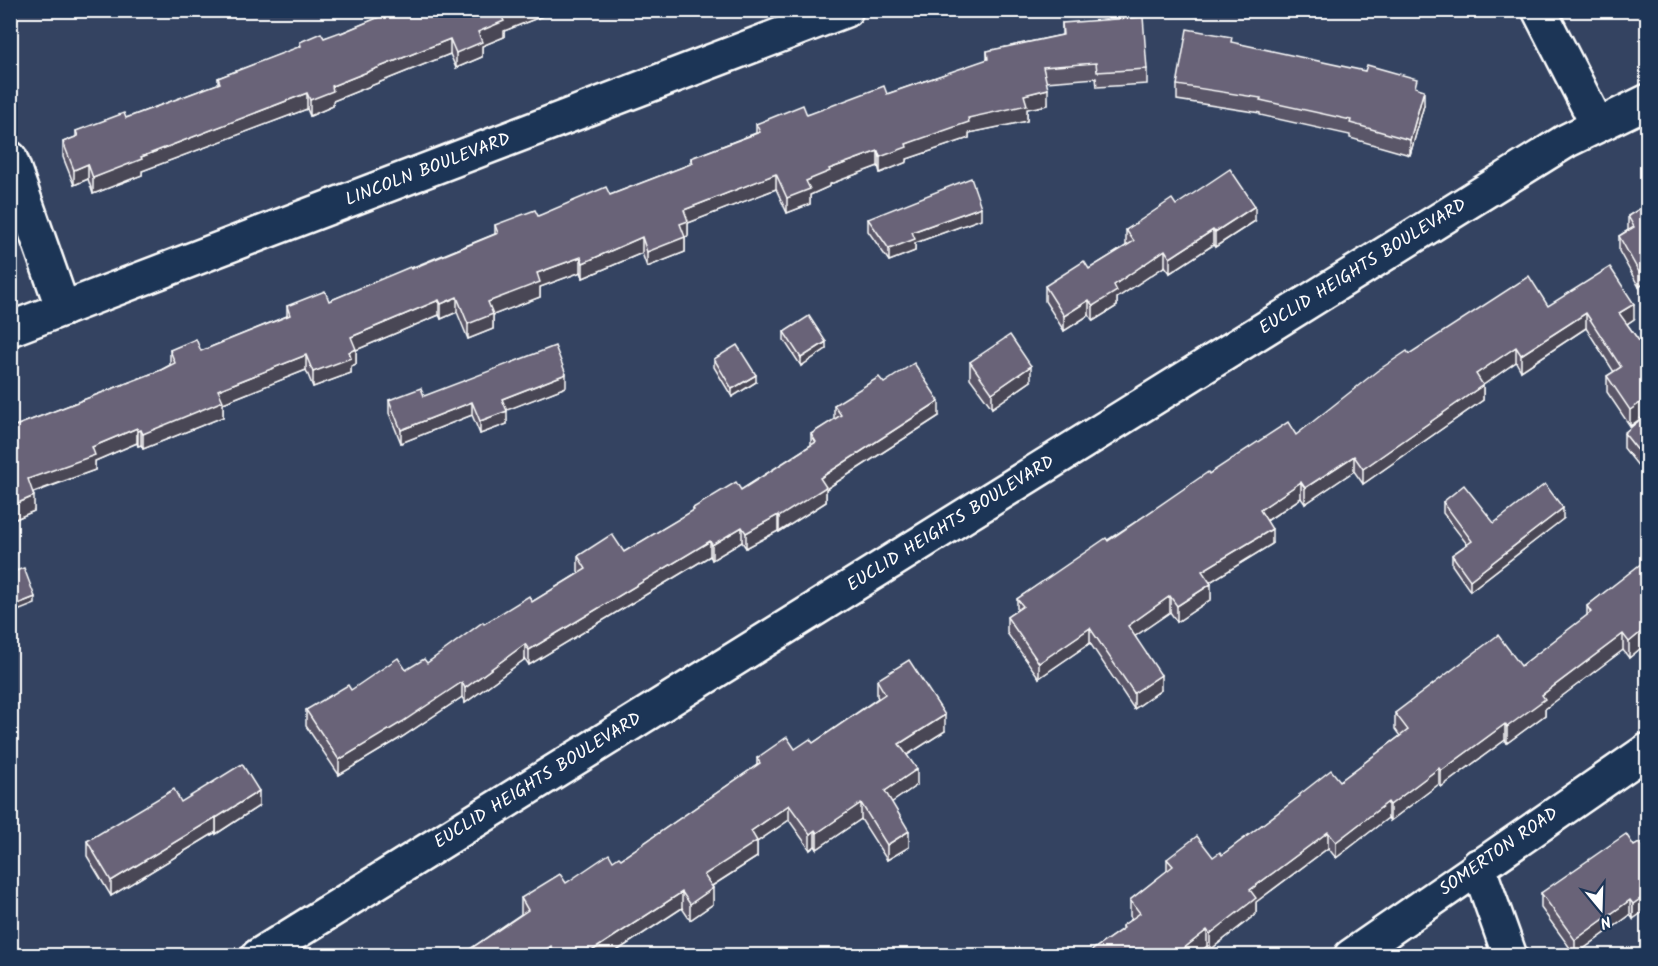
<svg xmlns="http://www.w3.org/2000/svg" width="1658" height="966" font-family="Kalam,sans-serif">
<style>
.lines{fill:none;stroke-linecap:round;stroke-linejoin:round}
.street-casing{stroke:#fff;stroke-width:38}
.secondary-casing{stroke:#fff;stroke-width:38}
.street{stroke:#1d3557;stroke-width:33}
.secondary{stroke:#1d3557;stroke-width:33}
.wall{fill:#5a5667;stroke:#fff;stroke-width:1.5}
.shaded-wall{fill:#4a4654;stroke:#fff;stroke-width:1.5}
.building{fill:#696478;stroke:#fff;stroke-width:1.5}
.labels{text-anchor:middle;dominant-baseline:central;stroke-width:5;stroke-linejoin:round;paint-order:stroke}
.street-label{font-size:18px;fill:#fff;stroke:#1d3557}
</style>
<rect width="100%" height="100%" fill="#344361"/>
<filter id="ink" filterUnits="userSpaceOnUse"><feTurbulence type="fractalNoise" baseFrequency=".0167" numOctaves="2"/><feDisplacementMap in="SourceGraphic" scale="12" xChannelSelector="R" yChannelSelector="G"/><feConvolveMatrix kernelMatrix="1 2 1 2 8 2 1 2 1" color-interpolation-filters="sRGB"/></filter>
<g filter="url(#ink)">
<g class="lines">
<g class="street-casing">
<g id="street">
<path d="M1539 10 1597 124"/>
<path d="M10 158 63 309"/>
<path d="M10 329 846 10"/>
<path d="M1478 866 1510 956"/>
<path d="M1351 956 1648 750"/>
</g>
</g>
<g class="secondary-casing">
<path id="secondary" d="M258 956 1566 141 1648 101"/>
</g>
<use href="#street" class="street"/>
<use href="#secondary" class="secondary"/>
</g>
<g class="wall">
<path d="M395 10H558L504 31V37L482 46V57L456 68 450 54 333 101V106L310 116 307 109 142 171V175L93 194 88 179 74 185 63 157V142L76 137V131L126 118 218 84V78L300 47V42L324 38 341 33 395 11Z"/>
<path d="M1062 23 1147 69V84L1097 87 1096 78 1046 82 1048 105 1027 109V121L969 133V138L907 159V162L880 173 878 166 830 184V186L810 195V204L787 213 776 189 688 223V236L685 237V252L647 267 642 253 583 278 581 272 540 287V297L493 315V329L468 339 457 312 441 319 439 315 356 350V364L351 366V373L313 387 306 370 223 403V417L143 449 141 445 138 446 137 443 95 461V470L33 493 34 511 11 521 10 428 161 370 170 365V350L201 351 287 316V306L329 301 495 234V225L538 216 610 195 691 164V158L756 133V124L807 115 887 94 987 60V51L1062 35Z"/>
<path d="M1232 43 1417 88 1424 105 1410 155 1350 138V135L1260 115V113L1177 100V85Z"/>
<path d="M1176 205 1255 221 1215 247 1213 245 1170 273 1165 266 1117 298V306L1093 321 1089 315 1064 331 1045 301V286L1089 269 1126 246V230Z"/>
<path d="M1647 205 1639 287 1619 251V236L1628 230V216Z"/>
<path d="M868 219H981L915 243V251L889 261 868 231Z"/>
<path d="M1548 306 1634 319 1627 324 1647 352V477L1624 448V433L1647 414 1630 426 1607 392V376L1614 372 1586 328 1521 371 1516 362 1483 385V400L1363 484 1354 471 1305 504 1301 498 1267 521 1272 544 1210 582 1211 599 1177 622 1170 612 1135 636 1161 690 1134 709 1090 643 1039 678 1007 633V617L1017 610V599L1209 474 1296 435 1409 354Z"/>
<path d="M784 332 826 349 801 366 784 340Z"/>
<path d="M714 359 756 382 732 397 714 367Z"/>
<path d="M970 362 1031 381 992 408 970 378Z"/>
<path d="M884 383 939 416 826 489V502L779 532 778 531 746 548 742 542 712 560 710 556 529 665 525 659 465 703 462 697 402 737 339 775 306 726V710L351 690 427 663 484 624 532 602 579 573 578 571V556L624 552 693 511V508L741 490 811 445V434L834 420V405Z"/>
<path d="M566 387 506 410 507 424 480 434 472 415 401 443 389 413V400L424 396Z"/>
<path d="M1443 502 1494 523 1563 519 1470 591 1452 565V555L1467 544 1443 513Z"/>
<path d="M1647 540V643L1629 658 1623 650 1545 709V715L1507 743 1505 740 1441 787 1439 784 1390 821 1388 818 1336 858 1328 848 1256 902V914L1210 950 1207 946 1195 956H1084L1122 929V926L1132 919 1130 916V900L1167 871V859L1213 857 1222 855 1299 797V795L1340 781 1400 736 1395 729V713L1521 666 1587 616V606L1644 562 1642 560V544Z"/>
<path d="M877 680 945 731 907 755 917 785 891 802 909 847 887 860 861 819 817 849 815 846 810 850 789 820 757 842V857L712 886 713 904 690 920 682 908 609 956H460L521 914V898L566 883 613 861 621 859 757 765V758L795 749 813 743 878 698 877 696Z"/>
<path d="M181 802 259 806 216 834V832L111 896 87 856V841Z"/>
<path d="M1634 846 1633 919 1630 915 1575 955 1541 908V893Z"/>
</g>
<g class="shaded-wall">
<path d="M519 10H558L504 31V37L482 46V57L456 68V53L478 32 502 17Z"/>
<path d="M450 39V54L333 101V106L310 116V100L332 86Z"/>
<path d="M1048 89V105L1027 109V121L969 133V138L907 159V162L880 173V157L906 144 1024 95Z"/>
<path d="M1424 90V105L1410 155V140Z"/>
<path d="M307 93V109L142 171V175L93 194V178L141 157Z"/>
<path d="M878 151V166L830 184V186L810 195V204L787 213V198L806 181 829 169Z"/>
<path d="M88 164V179L74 185V170Z"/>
<path d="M776 174V189L688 223V236L685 237V252L647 267V252L680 224 684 210Z"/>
<path d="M1255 206V221L1215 247V232Z"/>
<path d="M981 207V219L915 243V251L889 261V249L912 232Z"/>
<path d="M1213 230V245L1170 273V258Z"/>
<path d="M642 237V253L583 278V263Z"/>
<path d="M1165 250V266L1117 298V306L1093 321V306L1114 285Z"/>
<path d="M581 257V272L540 287V297L493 315V329L468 339V324L488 302 537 273Z"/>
<path d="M1647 267V282L1639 287V272Z"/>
<path d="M457 297V312L441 319V304Z"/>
<path d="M439 300V315L356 350V364L351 366V373L313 387V372L349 352 351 337Z"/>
<path d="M1089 300V315L1064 331V316Z"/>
<path d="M1634 304V319L1619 329V313Z"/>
<path d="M1586 313V328L1521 371V355Z"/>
<path d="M826 342V349L801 366V358Z"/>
<path d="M1516 347V362L1476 390V374Z"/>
<path d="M306 355V370L223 403V417L143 449V434L218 390Z"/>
<path d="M1031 366V381L992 408V393Z"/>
<path d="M566 374V387L502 412V399Z"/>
<path d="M756 375V382L732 397V389Z"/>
<path d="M1483 385V400L1363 484V469Z"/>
<path d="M1647 398V414L1630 426V410Z"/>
<path d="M939 401V416L826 489V502L779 532V517L820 478Z"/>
<path d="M472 402V415L401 443V430Z"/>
<path d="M507 411V424L480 434V421Z"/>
<path d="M137 428V443L95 461V470L28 494V479L92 447Z"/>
<path d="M141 430V445L138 446V431Z"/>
<path d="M1354 456V471L1305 504V488Z"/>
<path d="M1301 482V498L1260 525V510Z"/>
<path d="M34 496V511L11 521V506Z"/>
<path d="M1563 508V519L1470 591V580Z"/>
<path d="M778 515V531L746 548V533Z"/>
<path d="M742 527V542L712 560V545Z"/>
<path d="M1272 529V544L1202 587V571Z"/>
<path d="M710 541V556L529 665V650Z"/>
<path d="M1211 584V599L1177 622V606Z"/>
<path d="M1170 596V612L1128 641V626Z"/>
<path d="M35 597V604L10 614V607Z"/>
<path d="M1647 627V643L1629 658V642Z"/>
<path d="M1090 628V643L1039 678V663Z"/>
<path d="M1623 634V650L1545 709V715L1507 743V727L1542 695Z"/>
<path d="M525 644V659L465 703V688Z"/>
<path d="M1161 675V690L1134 709V693Z"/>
<path d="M462 682V697L402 737 339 775V760Z"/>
<path d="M945 715V731L899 760V744Z"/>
<path d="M1505 724V740L1441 787V771Z"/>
<path d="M1439 768V784L1390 821V805Z"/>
<path d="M917 769V785L885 807V791Z"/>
<path d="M259 791V806L216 834V818Z"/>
<path d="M1388 802V818L1336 858V842Z"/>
<path d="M861 803V819L817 849V833Z"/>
<path d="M789 805V820L757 842V857L704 891V875L751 831Z"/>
<path d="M216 817V832L111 896V881Z"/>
<path d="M815 830V846L810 850V834Z"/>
<path d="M909 831V847L887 860V845Z"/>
<path d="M1328 832V848L1256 902V914L1210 950V934L1250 890Z"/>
<path d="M713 888V904L690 920V904Z"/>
<path d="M682 892V908L609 956H584Z"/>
<path d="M1647 894V909L1633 919V904Z"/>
<path d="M1630 900V915L1575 955V940Z"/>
<path d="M1207 930V946L1195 956H1174Z"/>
<path d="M551 946V956H537Z"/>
</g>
<g class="building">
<path d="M396 10H519L502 17 504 21 478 32 482 42 456 53 450 39 332 86 333 91 310 100 307 93 141 157 142 159 93 178 88 164 74 170 63 142 78 136 76 131 124 113 126 118 220 83 218 78 301 46 300 42 321 33 324 38 340 32 341 33Z"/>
<path d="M1143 17 1147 69 1097 72 1096 63 1043 67 1048 89 1024 95 1027 105 968 118 969 122 906 144 907 147 880 157 878 151 829 169 830 171 806 181 810 189 787 198 776 174 684 210 688 221 680 224 685 237 647 252 642 237 583 263 581 257 537 273 540 282 488 302 493 314 468 324 457 297 441 304 439 300 351 337 356 349 349 352 351 358 313 372 306 355 218 390 223 401 143 434 141 430 138 431 137 428 92 447 95 455 28 479 34 496 11 506 10 428 161 370 175 363 170 350 196 339 201 351 290 315 287 306 325 291 329 301 410 267 411 269 498 233 495 225 535 210 538 216 606 187 610 195 693 163 691 158 760 132 756 124 803 105 807 115 884 86 887 94 988 59 987 51 1063 35 1062 23Z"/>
<path d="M1187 29 1232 37 1231 42 1365 71 1367 65 1417 79 1415 87 1424 90 1410 140 1350 123 1351 120 1260 100 1261 98 1177 85Z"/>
<path d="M1230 169 1255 206 1215 232 1213 230 1170 258 1165 250 1114 285 1117 291 1093 306 1089 300 1064 316 1045 286 1084 261 1089 269 1134 241 1126 230 1172 199 1176 205Z"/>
<path d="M971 178 981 207 912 232 915 239 889 249 868 219Z"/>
<path d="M1647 204V267L1639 272 1619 236 1634 227 1628 216Z"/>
<path d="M1610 267 1634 304 1619 313 1647 352V398L1630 410 1607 376 1621 367 1586 313 1521 355 1516 347 1476 374 1483 385 1363 469 1354 456 1305 488 1301 482 1260 510 1272 529 1202 571 1211 584 1177 606 1170 596 1128 626 1161 675 1134 693 1090 628 1039 663 1007 617 1023 606 1017 599 1106 538 1108 541 1208 472 1209 474 1288 422 1296 435 1377 371 1407 351 1409 354 1529 276 1548 306Z"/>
<path d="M809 316 826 342 801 358 784 332Z"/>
<path d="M1010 335 1031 366 992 393 970 362Z"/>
<path d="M737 345 756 375 732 389 714 359Z"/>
<path d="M555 346 566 374 502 399 507 411 480 421 472 402 401 430 389 400 421 388 424 396Z"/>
<path d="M914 363 939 401 820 478 826 487 779 517 778 515 746 533 742 527 712 545 710 541 529 650 525 644 465 688 462 682 402 722 339 760 306 710 348 685 351 690 398 658 406 670 424 659 427 663 483 622 484 624 529 596 532 602 586 569 578 556 612 534 624 552 694 510 693 508 736 482 741 490 816 442 811 434 841 415 834 405 879 377 884 383Z"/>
<path d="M1647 414V462L1624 433Z"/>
<path d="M1545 484 1563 508 1470 580 1452 555 1472 541 1443 502 1464 485 1494 523Z"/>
<path d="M1647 540V551L1642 544Z"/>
<path d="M1647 559V627L1629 642 1623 634 1542 695 1545 699 1507 727 1505 724 1441 771 1439 768 1390 805 1388 802 1336 842 1328 832 1250 890 1256 898 1210 934 1207 930 1174 956H1084L1124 928 1122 926 1140 913 1130 900 1173 866 1167 859 1197 836 1213 857 1220 852 1222 855 1300 796 1299 795 1331 770 1340 781 1408 730 1395 713 1498 635 1521 666 1591 612 1587 606Z"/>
<path d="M24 568 35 597 10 607V573Z"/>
<path d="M909 660 945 715 899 744 917 769 885 791 909 831 887 845 861 803 817 833 815 830 810 834 789 805 751 831 757 841 704 875 713 888 690 904 682 892 584 956H557L551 946 537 956H460L528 910 521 898 560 874 566 883 609 854 613 861 619 857 621 859 760 763 757 758 787 737 795 749 810 739 813 743 885 694 877 680Z"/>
<path d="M242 764 259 791 216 818V817L111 881 87 841 174 789 181 802Z"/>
<path d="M1626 834 1634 846 1639 843 1640 845 1647 841V894L1633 904 1630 900 1575 940 1541 893Z"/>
</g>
</g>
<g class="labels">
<g class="street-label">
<text transform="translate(428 170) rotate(-21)">LINCOLN BOULEVARD</text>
<text transform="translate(1363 267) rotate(-32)">EUCLID HEIGHTS BOULEVARD</text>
<text transform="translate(951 524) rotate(-32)">EUCLID HEIGHTS BOULEVARD</text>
<text transform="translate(538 781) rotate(-32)">EUCLID HEIGHTS BOULEVARD</text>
<text transform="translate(1499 852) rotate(-35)">SOMERTON ROAD</text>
</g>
</g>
<rect width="1658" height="966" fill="none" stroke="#1d3557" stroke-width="36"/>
<rect x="18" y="18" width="1622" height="930" fill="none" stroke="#fff" stroke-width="2" filter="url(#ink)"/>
<g transform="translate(1601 909) rotate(161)" stroke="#1d3557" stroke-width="4.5" paint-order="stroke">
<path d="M0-4.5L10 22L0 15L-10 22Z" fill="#ffffff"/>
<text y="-9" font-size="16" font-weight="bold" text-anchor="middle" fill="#ffffff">N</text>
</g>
</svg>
